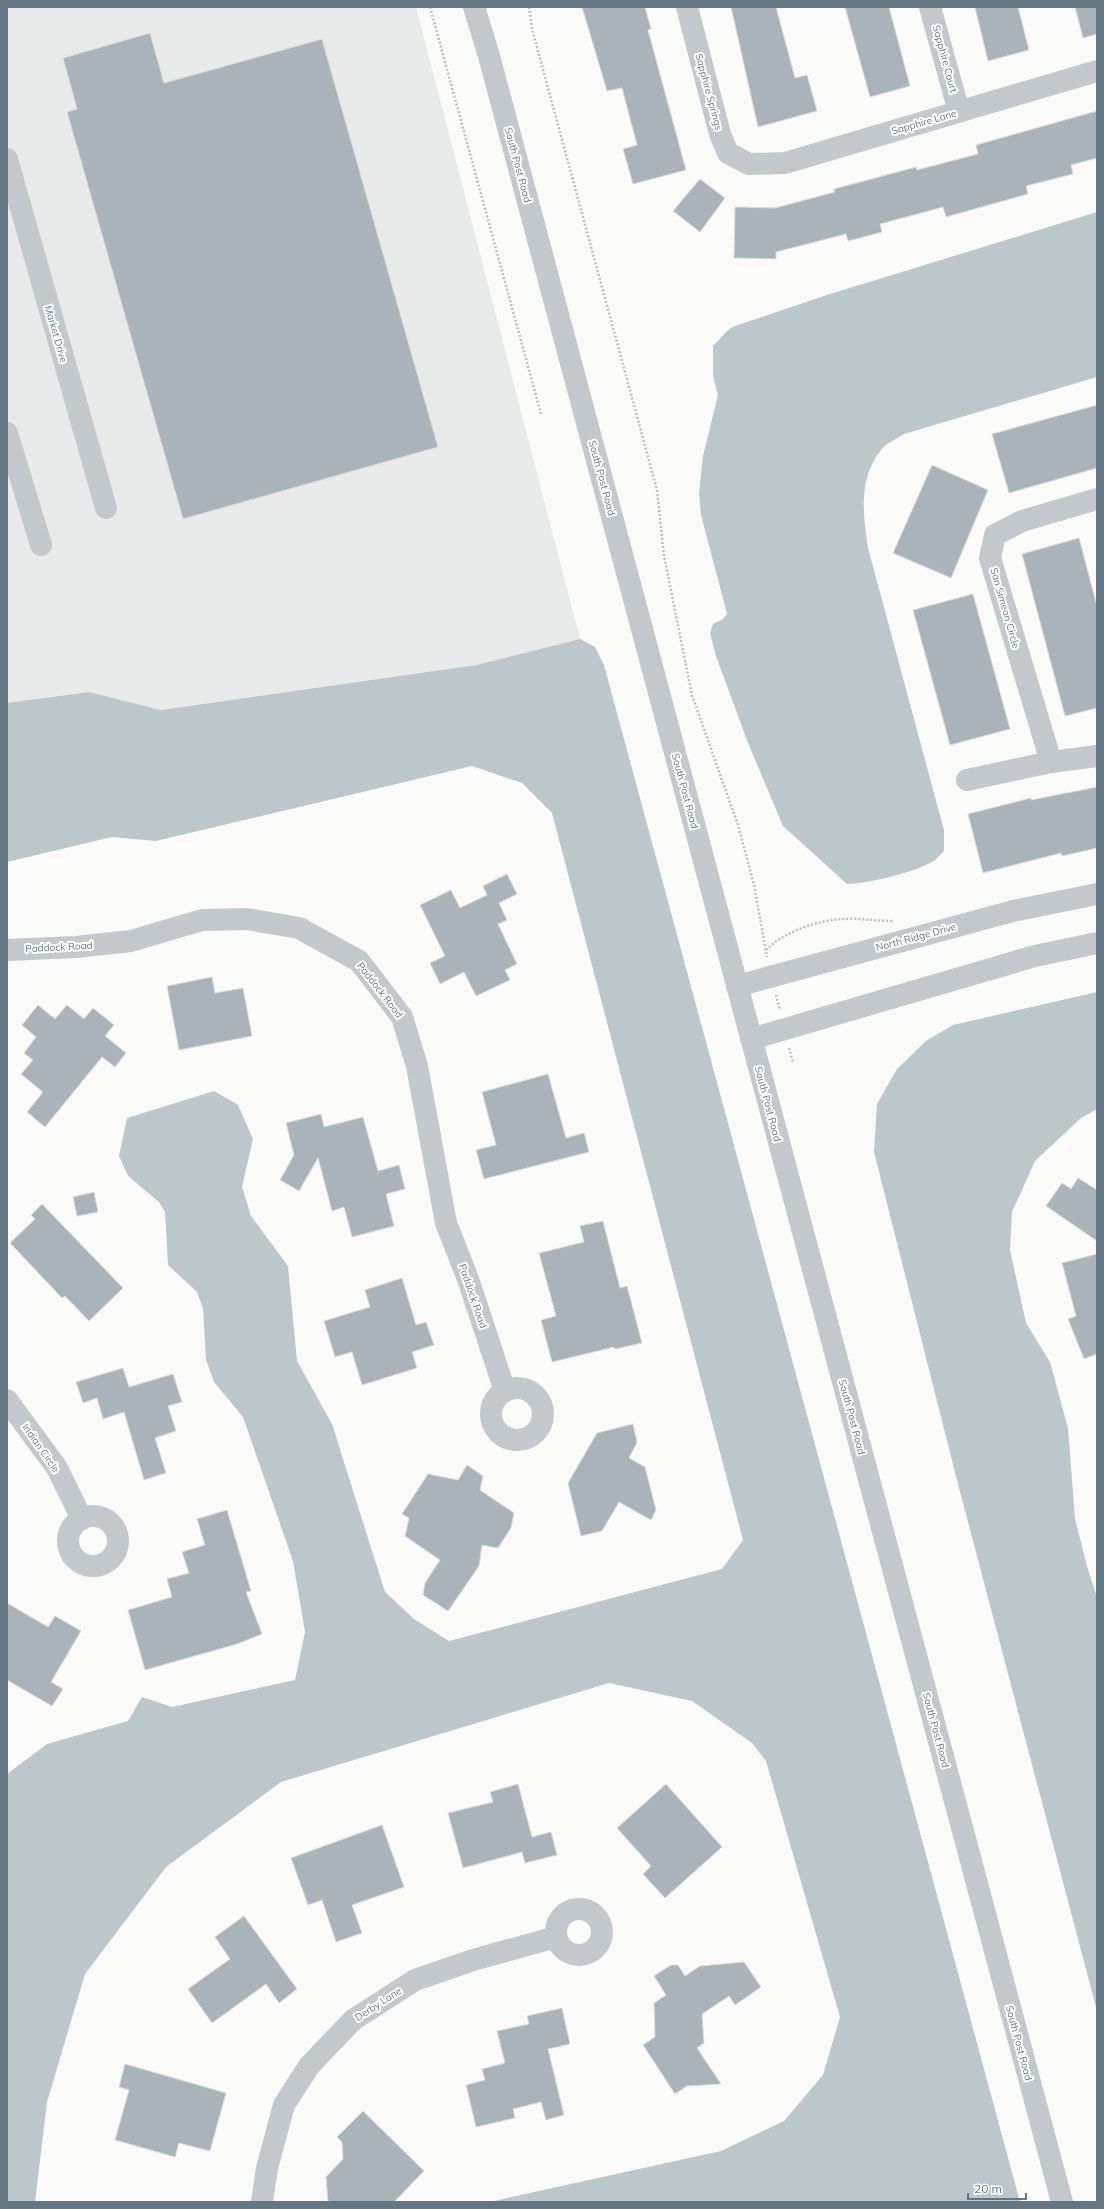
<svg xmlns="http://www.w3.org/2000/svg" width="1104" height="2209" font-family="Mulish,sans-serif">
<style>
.built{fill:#e8e9e9}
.water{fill:#bbc7cb}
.building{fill:#aab3b9;stroke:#dcdcda}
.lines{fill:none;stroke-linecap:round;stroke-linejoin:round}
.path{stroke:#bbbfc2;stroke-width:2.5;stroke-dasharray:2 2;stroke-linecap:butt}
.minor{stroke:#c3c8cc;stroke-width:22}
.labels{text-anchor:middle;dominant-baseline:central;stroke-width:4;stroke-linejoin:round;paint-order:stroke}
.street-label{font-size:10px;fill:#657683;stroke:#fff}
</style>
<rect width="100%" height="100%" fill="#fafaf8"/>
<path class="built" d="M7 7H416L580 639 476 665 161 710 89 692 7 703Z"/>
<g class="water">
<path d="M1097 212V377L904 434C897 439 886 443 881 450 858 479 863 514 868 548L938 808 944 830V851C940 855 936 860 932 862 912 873 870 883 847 884L783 826 748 743 716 656 710 633 713 624 723 619 727 614 701 515 699 493 703 456 718 395 713 376V346L729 329 735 326 827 295Z"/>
<path d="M580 639 595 647 604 665 1020 2202H489L721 2151 784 2121 823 2075 840 2017 766 1761 752 1743 692 1701 609 1683 281 1782 166 1867 85 1974 47 2102 35 2202H7V1774L47 1744 128 1721 142 1697 172 1707 295 1680 305 1632 293 1561 243 1417 214 1382 206 1360 203 1308 197 1292 168 1265 165 1212 159 1202 128 1176 119 1156 127 1118 214 1091 238 1105 253 1139 242 1187 251 1216 288 1266 297 1361 332 1424 385 1592 414 1619 449 1641 722 1569 743 1540 552 813 522 783 472 766 156 841 112 837 7 862V703L89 692 161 710 476 665Z"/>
<path d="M1097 992V1109L1081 1118 1035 1161 1012 1212 1010 1250 1026 1323 1050 1362 1068 1428 1075 1519 1087 1566 1097 1597V2011L958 1484 874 1152 877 1104 897 1069 926 1041 953 1025Z"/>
</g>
<g class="building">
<path d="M582 7H645L651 29 648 30 686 170 633 184 623 149 637 145 622 88 607 91Z"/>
<path d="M731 7H776L795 78 807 75 817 111 758 127Z"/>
<path d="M845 7H889L910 86 870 97Z"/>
<path d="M975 7H1018L1029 50 988 61Z"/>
<path d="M1075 7H1097V34L1083 38Z"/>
<path d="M150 33 164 83 322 39 438 447 183 519 67 112 77 109 63 58Z"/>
<path d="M1097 111V158L1071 165 1073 174 1026 186 1028 194 946 217 943 207 880 224 882 232 848 241 846 234 776 252V259L734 258 735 207 775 208 835 192 834 189 868 180 916 167 917 170 978 154 976 145Z"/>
<path d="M700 179 725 198 700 232 673 211Z"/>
<path d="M1097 405V468L1009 493 992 434Z"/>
<path d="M932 465 988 490 951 578 893 553Z"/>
<path d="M1079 538 1097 606V708L1065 716 1022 554Z"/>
<path d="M973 594 1010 729 950 745 913 610Z"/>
<path d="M1097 787V848L1062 856 1061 853 983 873 968 814 1031 798V800Z"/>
<path d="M507 874 517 894 499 903 507 920 498 924 517 964 505 970 510 980 476 996 464 972 440 984 430 963 445 956 420 905 451 890 460 908 487 895 483 886Z"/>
<path d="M212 977 215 993 243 988 252 1036 179 1050 167 986Z"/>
<path d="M38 1005 55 1019 67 1005 84 1019 93 1008 114 1025 105 1036 126 1053 115 1067 102 1057 45 1127 27 1112 43 1092 21 1074 33 1060 24 1053 36 1037 22 1025Z"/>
<path d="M548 1074 566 1138 584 1133 589 1152 484 1179 476 1150 496 1145 482 1092Z"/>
<path d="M321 1114 324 1127 363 1117 378 1171 399 1165 405 1189 386 1194 394 1226 352 1237 344 1207 332 1211 318 1158 299 1191 280 1180 294 1155 286 1123Z"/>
<path d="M1078 1178 1097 1190V1241L1046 1206 1062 1183 1071 1189Z"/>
<path d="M94 1192 98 1212 77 1216 73 1197Z"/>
<path d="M42 1204 123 1288 89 1321 65 1296 62 1298 10 1243 35 1219 31 1215Z"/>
<path d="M603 1221 620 1288 627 1286 642 1343 615 1349 614 1347 552 1362 541 1320 556 1316 539 1253 584 1242 580 1226Z"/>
<path d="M1097 1254V1354L1084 1359 1068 1319 1076 1316 1062 1263Z"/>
<path d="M402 1278 416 1325 426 1322 434 1345 412 1352 417 1368 362 1385 352 1352 335 1357 324 1321 370 1307 365 1290Z"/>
<path d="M123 1368 129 1387 173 1374 182 1402 168 1406 176 1431 155 1438 166 1473 144 1480 124 1412 103 1419 97 1398 83 1403 76 1382Z"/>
<path d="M633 1424 637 1442 629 1458 645 1467 656 1510 651 1520 619 1502 602 1531 581 1536 568 1483 597 1433Z"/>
<path d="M467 1465 483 1476 480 1490 514 1513 511 1528 498 1548 482 1545 479 1566 448 1611 423 1595 425 1583 440 1560 405 1536 409 1518 402 1514 428 1474 458 1480Z"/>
<path d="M227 1510 251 1591 246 1592 262 1634 237 1644 145 1670 128 1610 172 1597 167 1579 189 1573 182 1552 205 1545 197 1519Z"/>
<path d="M7 1603 48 1627 55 1616 81 1631 51 1682 63 1689 52 1706 7 1680Z"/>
<path d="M518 1784 532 1837 551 1832 557 1855 525 1863 522 1852 463 1868 448 1813 493 1802 490 1792Z"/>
<path d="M666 1784 722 1847 665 1898 643 1874 651 1866 617 1828Z"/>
<path d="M382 1825 404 1887 352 1905 362 1933 336 1942 322 1900 308 1905 291 1858Z"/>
<path d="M244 1916 297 1989 279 2003 266 1984 212 2023 188 1989 230 1959 215 1937Z"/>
<path d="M744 1962 761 1987 735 2005 729 1996 702 2014 704 2043 697 2048 721 2084 687 2086 675 2094 643 2045 655 2037 654 2003 666 1995 654 1976 671 1965H678L685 1976 700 1966Z"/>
<path d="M562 2008 570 2044 548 2049 564 2115 546 2120 541 2102 513 2109 515 2118 476 2127 466 2085 485 2080 482 2069 505 2063 497 2031 529 2024 527 2016Z"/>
<path d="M125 2064 226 2093 210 2151 179 2143 175 2157 115 2140 129 2090 119 2087Z"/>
<path d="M363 2111 424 2171 394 2202H328L326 2177 343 2159 342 2142 337 2137Z"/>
</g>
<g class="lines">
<g class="path">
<path d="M430 7 541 414"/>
<path d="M529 7 532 29 657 490 664 556 692 695 738 825 754 885 767 957"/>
<path d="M766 950C784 932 817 920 844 919 860 918 876 921 893 921"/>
<path d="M776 995 780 1010"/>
<path d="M789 1048 793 1062"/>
</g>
<g class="minor">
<path d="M474 7 489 56 1062 2202"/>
<path d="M687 7 720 134 728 153 749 164 785 163 1097 71"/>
<path d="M930 7 959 112"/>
<path d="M7 159 106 508"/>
<path d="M7 433 41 545"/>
<path d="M1051 762 990 558 995 535 1022 521 1097 499"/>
<path d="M967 780 1051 762 1097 756"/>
<path d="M7 950 76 947 131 941 202 920 247 919 299 928 359 961 402 1017 417 1066 446 1223 468 1279 505 1391"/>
<path d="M737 986 1013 911 1097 894"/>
<path d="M751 1039 1035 956 1097 943"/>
<circle cx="517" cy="1414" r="26"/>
<path d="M7 1400 57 1468 82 1519"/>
<circle cx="93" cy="1541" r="25"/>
<circle cx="579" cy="1932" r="23"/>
<path d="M262 2202 267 2168 284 2105 309 2066 353 2020 415 1980 473 1960 556 1937"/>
</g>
</g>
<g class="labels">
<g class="street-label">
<text transform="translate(945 59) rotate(75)">Sapphire Court</text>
<text transform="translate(709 92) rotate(75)">Sapphire Springs</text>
<text transform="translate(924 122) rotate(-16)">Sapphire Lane</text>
<text transform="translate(518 165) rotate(75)">South Post Road</text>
<text transform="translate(56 334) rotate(74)">Market Drive</text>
<text transform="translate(602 478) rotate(75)">South Post Road</text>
<text transform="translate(1005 608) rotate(74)">San Simeon Circle</text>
<text transform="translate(685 791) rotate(75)">South Post Road</text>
<text transform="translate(916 937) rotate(-15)">North Ridge Drive</text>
<text transform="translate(59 947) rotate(-3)">Paddock Road</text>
<text transform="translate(380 990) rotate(52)">Paddock Road</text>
<text transform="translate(768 1104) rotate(75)">South Post Road</text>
<text transform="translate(473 1296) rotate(71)">Paddock Road</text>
<text transform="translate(852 1417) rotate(75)">South Post Road</text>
<text transform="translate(41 1448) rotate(55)">Indian Circle</text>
<text transform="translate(936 1730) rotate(75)">South Post Road</text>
<text transform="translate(378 2004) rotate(-33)">Derby Lane</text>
<text transform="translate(1019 2043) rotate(75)">South Post Road</text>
</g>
</g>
<rect width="1104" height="2209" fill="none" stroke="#657683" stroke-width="16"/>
<path d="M968 2193v6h58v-6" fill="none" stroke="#657683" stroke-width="2"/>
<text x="974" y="2193" font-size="12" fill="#657683" stroke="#ffffff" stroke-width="3" paint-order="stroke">20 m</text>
</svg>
